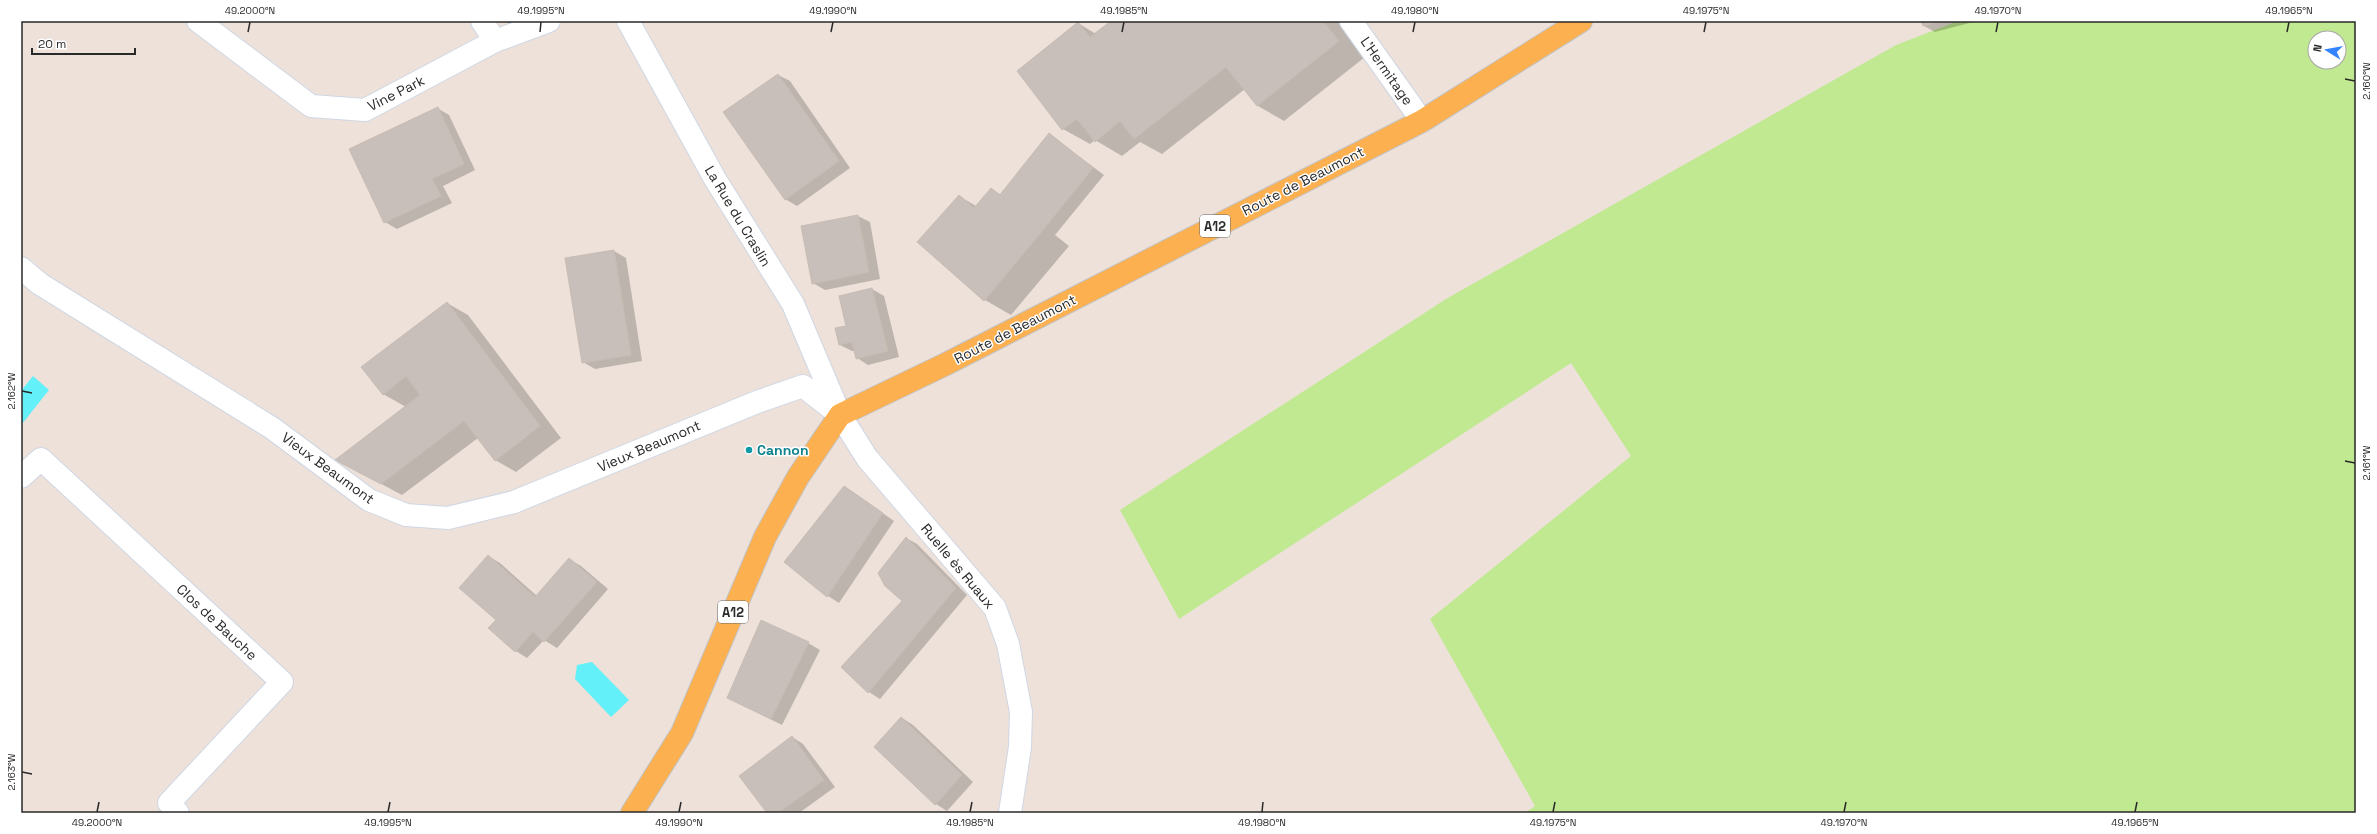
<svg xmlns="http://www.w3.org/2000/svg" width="2377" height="834" font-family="'Space Grotesk',sans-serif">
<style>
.green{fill:#c1e991;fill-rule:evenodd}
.water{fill:#63f0f8}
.shadow{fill:#0003}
.building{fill:#c8beba;stroke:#c8bdb3}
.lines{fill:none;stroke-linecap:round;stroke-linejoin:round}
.minor-casing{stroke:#cfd7e4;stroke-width:24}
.major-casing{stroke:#c3c3c3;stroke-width:24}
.minor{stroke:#fff;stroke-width:22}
.major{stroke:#fcb050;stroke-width:22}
.ticks{fill:none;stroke:#292929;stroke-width:1.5}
.culture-dot{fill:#0f9aa8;stroke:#fff;stroke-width:1.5}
.labels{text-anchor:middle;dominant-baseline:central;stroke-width:3;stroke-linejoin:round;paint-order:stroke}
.shield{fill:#fff;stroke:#696969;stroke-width:1}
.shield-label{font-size:13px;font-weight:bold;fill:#292929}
.street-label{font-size:14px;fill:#292929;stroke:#fff}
.culture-label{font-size:14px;font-weight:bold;fill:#0d838f;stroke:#fff;text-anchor:start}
.neatline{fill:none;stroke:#292929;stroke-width:1.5}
.ticks-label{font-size:10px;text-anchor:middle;fill:#292929}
</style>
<rect width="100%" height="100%" fill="#ede1da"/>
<path class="green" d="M1958 21H2356V813H1525L1535 806 1430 619 1631 456 1571 363 1179 619 1120 510 1446 299 1896 45ZM2315 38H2339V62H2315Z"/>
<g class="water">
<path d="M33 376 49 390 22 424 21 391Z"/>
<path d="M592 662 629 700 611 717 575 679 577 665Z"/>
</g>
<g class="shadow">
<path d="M505 21H518L509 24Z"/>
<path d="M1112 21H1337L1365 57 1284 121 1258 106 1245 89 1162 154 1140 142 1122 156 1095 140 1090 144 1063 129 1078 23 1096 34Z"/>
<path d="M1922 21H1977L1935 32 1924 26Z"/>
<path d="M778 75 790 81 850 168 797 206 785 199Z"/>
<path d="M437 108 449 115 475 170 443 186 452 203 397 229 385 222Z"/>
<path d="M1049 134 1104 175 1055 235 1069 246 1011 315 985 300 959 196 976 206 992 189 1001 195Z"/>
<path d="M858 216 870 222 880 279 825 290 813 283Z"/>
<path d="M614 251 626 258 642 361 595 369 583 362Z"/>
<path d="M872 289 884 296 899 357 868 365 857 358 855 351H852L840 345Z"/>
<path d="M447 303 468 315 561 438 516 472 495 460 478 438 402 495 357 471 406 407 383 394Z"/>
<path d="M845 487 894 521 839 603 828 596Z"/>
<path d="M906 538 917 544 967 595 880 699 869 692 843 667 903 601Z"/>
<path d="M488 556 500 563 537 596 569 559 581 566 608 589 557 648 544 640 527 658 516 651 490 628 497 620Z"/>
<path d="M808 643 820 650 782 725 740 704Z"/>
<path d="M902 718 913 725 973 782 947 811 936 804Z"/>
<path d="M792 737 803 744 835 787 799 813H768Z"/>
</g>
<g class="building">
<path d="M1111 21H1323L1339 41 1257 106 1226 67 1134 139 1120 121 1095 142 1077 119 1062 130 1017 71 1078 22 1090 37Z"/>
<path d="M1921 21H1942L1923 26Z"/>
<path d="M778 74 839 161 785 200 723 112Z"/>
<path d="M438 107 464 164 432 179 441 196 384 223 349 149Z"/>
<path d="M1049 133 1093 168 1043 230 999 196Z"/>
<path d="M991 188 1043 230 984 301 917 242 959 195 974 208Z"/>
<path d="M858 215 869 272 812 284 801 226Z"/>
<path d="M614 250 631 355 582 363 565 258Z"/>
<path d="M872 288 888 351 856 359 852 342 839 345 835 328 846 326 839 296Z"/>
<path d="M447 302 540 426 495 461 464 421 381 484 335 460 420 395 406 376 383 395 361 367Z"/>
<path d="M844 486 883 513 827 597 784 562Z"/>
<path d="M906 537 956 588 868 693 841 667 902 601 885 586 878 573Z"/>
<path d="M488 555 535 597 569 558 597 582 544 642 533 632 515 652 488 628 496 620 459 588Z"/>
<path d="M761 620 809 642 771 719 727 698Z"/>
<path d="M901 717 962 775 935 805 874 747Z"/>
<path d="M792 736 824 780 778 813H767L739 776Z"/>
</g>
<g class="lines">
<g class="minor-casing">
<g id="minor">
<path d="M198 21 311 106 365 110 495 41 549 21"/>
<path d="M482 21 495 41"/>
<path d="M628 21 715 179 793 304 840 415 867 458 995 608 1008 644 1021 712 1020 747 1010 813"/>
<path d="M1351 21 1422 121"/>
<path d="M21 268 40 284 272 428 369 500 406 515 448 518 514 502 757 402 803 386 840 415"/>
<path d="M21 477 41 459 282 682 169 803 178 813"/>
</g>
</g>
<g class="major-casing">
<path id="major" d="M632 813 682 733 765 537 798 477 840 415 946 364 1422 121 1581 21"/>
</g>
<use href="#minor" class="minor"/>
<use href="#major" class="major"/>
</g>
<path class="ticks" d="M248 32 250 22M540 32 541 22M831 32 833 22M1122 32 1124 22M1413 32 1415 22M1704 32 1706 22M1996 32 1998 22M2287 32 2289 22M2345 79 2355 81M22 391 32 393M2345 461 2355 463M22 772 32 774M97 812 99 802M388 812 390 802M679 812 681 802M970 812 972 802M1262 812 1263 802M1553 812 1555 802M1844 812 1846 802M2135 812 2137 802"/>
<circle class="culture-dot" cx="749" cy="450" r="4"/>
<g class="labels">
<g class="shield">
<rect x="1200" y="215" width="30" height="22" rx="3"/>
<rect x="718" y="601" width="30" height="22" rx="3"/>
</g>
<g class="shield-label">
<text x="1215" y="226">A12</text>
<text x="733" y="612">A12</text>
</g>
<g class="street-label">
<text transform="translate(1387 71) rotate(55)">L'Hermitage</text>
<text transform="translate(396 93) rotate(-27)">Vine Park</text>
<text transform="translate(1303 181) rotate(-27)">Route de Beaumont</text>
<text transform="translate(738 216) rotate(59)">La Rue du Craslin</text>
<text transform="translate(1015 329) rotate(-27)">Route de Beaumont</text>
<text transform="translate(649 446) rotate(-23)">Vieux Beaumont</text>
<text transform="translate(328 468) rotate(36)">Vieux Beaumont</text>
<text transform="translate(958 566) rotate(50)">Ruelle ès Ruaux</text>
<text transform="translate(217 622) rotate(43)">Clos de Bauche</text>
</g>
<g class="culture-label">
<text x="757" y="450">Cannon</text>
</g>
</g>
<rect width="2377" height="834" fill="none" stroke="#ffffff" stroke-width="44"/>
<g transform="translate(2327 50) rotate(281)"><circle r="19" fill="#ffffff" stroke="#a9a9a9"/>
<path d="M0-3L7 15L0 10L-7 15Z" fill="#3584ff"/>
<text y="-6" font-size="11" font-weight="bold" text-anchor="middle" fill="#292929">N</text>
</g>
<path d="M32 48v6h103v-6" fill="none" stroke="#292929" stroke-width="2"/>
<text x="38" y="48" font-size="12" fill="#292929" stroke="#ffffff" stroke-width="3" paint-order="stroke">20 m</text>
<rect x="22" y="22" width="2333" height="790" class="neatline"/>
<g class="ticks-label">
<text x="250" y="14">49.2000°N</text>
<text x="541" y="14">49.1995°N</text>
<text x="833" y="14">49.1990°N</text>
<text x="1124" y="14">49.1985°N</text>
<text x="1415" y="14">49.1980°N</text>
<text x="1706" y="14">49.1975°N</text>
<text x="1998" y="14">49.1970°N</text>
<text x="2289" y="14">49.1965°N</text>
<text transform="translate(2366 81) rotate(-90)" y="4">2.160°W</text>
<text transform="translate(11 391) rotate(-90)" y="4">2.162°W</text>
<text transform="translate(2366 463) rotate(-90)" y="4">2.161°W</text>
<text transform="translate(11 772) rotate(-90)" y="4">2.163°W</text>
<text x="97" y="826">49.2000°N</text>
<text x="388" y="826">49.1995°N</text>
<text x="679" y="826">49.1990°N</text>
<text x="970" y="826">49.1985°N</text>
<text x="1262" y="826">49.1980°N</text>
<text x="1553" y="826">49.1975°N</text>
<text x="1844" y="826">49.1970°N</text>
<text x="2135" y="826">49.1965°N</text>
</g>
</svg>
